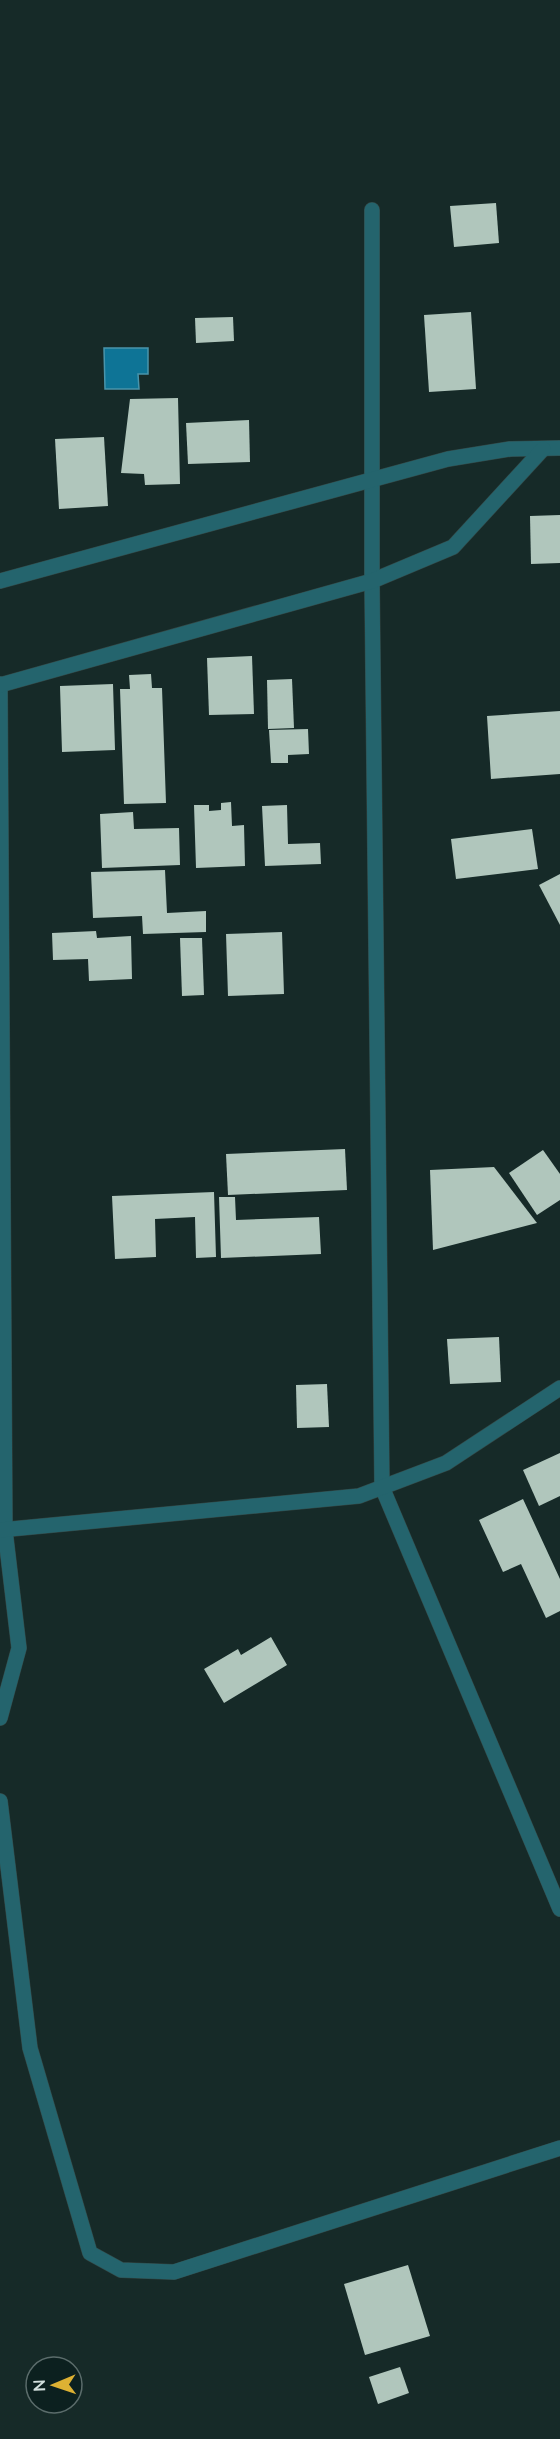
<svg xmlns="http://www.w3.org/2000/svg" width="560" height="2439" font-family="Lato,sans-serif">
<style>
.water{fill:#0e7496;stroke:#4994ab;stroke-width:1.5}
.building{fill:#b0c6bc}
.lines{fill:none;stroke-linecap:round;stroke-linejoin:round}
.minor-casing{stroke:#344745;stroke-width:16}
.minor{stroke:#24646d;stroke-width:15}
</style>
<rect width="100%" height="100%" fill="#162a28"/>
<path class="water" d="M104 348H148V374H138L139 389H105Z"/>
<g class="building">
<path d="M496 203 499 243 454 247 450 206Z"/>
<path d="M471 312 476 389 429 392 424 315Z"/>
<path d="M233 317 234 341 196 343 195 318Z"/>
<path d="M178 398 180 484 145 485 144 474 121 473 130 399Z"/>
<path d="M249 420 250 462 188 464 186 423Z"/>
<path d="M104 437 108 506 59 509 55 439Z"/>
<path d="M560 515V563L531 564 530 516Z"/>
<path d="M252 656 254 714 209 715 207 658Z"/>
<path d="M151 674 152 688H162L166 803 124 804 120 689H130L129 675Z"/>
<path d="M292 679 294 728 268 729 267 680Z"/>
<path d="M113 684 115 750 62 752 60 686Z"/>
<path d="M560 711V774L491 779 487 716Z"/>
<path d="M308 729 309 754 288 755V763H271L269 730Z"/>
<path d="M231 802 232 826 244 825 245 866 196 868 194 805H209V811L221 810V803Z"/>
<path d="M287 805 288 844 320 843 321 864 265 866 262 806Z"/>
<path d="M133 812 134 829 179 828 180 865 102 868 100 814Z"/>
<path d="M532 829 538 869 456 879 451 839Z"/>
<path d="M165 870 167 913 206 911V932L143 934 142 916 93 918 91 872Z"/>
<path d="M560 874V925L539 885Z"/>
<path d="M96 931 97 938 131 936 132 979 89 981 88 959 53 960 52 933Z"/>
<path d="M282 932 284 994 228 996 226 934Z"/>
<path d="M180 938H202L204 995 182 996Z"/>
<path d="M345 1149 347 1190 228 1195 226 1154Z"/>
<path d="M543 1150 560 1174V1200L537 1215 509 1173Z"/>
<path d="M494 1167 537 1223 433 1250 430 1170Z"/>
<path d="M214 1192 216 1257 196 1258 195 1217 155 1219 156 1257 115 1259 112 1196Z"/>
<path d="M219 1197H235L236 1220 319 1217 321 1254 221 1258Z"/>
<path d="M499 1337 501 1382 450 1384 447 1339Z"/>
<path d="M327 1384 329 1427 297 1428 296 1385Z"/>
<path d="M560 1453V1496L539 1506 523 1470Z"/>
<path d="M523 1499 560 1579V1611L546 1618 521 1564 503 1572 479 1520Z"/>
<path d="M271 1637 287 1665 224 1703 204 1669 238 1649 241 1655Z"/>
<path d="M408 2265 430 2336 365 2355 344 2284Z"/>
<path d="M400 2367 409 2393 378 2404 369 2377Z"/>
</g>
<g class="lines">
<g class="minor-casing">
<g id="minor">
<path d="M372 210V581L382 1487 560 1909"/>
<path d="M0 581 448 459 510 449 560 448"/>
<path d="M0 684 5 1530 19 1648 0 1718"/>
<path d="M0 685 372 581 453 547 543 449"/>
<path d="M0 1530 359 1496 446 1463 560 1388"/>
<path d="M0 1801 30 2048 90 2253 121 2270 174 2272 560 2148"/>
</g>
</g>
<use href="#minor" class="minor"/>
</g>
<g transform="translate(54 2385) rotate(268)"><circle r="28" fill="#0c201f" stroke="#5b6c6b" stroke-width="1.5"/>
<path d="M0-4.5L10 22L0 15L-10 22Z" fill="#ddb133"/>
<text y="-9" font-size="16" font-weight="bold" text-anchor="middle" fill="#d2dfdd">N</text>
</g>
</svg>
